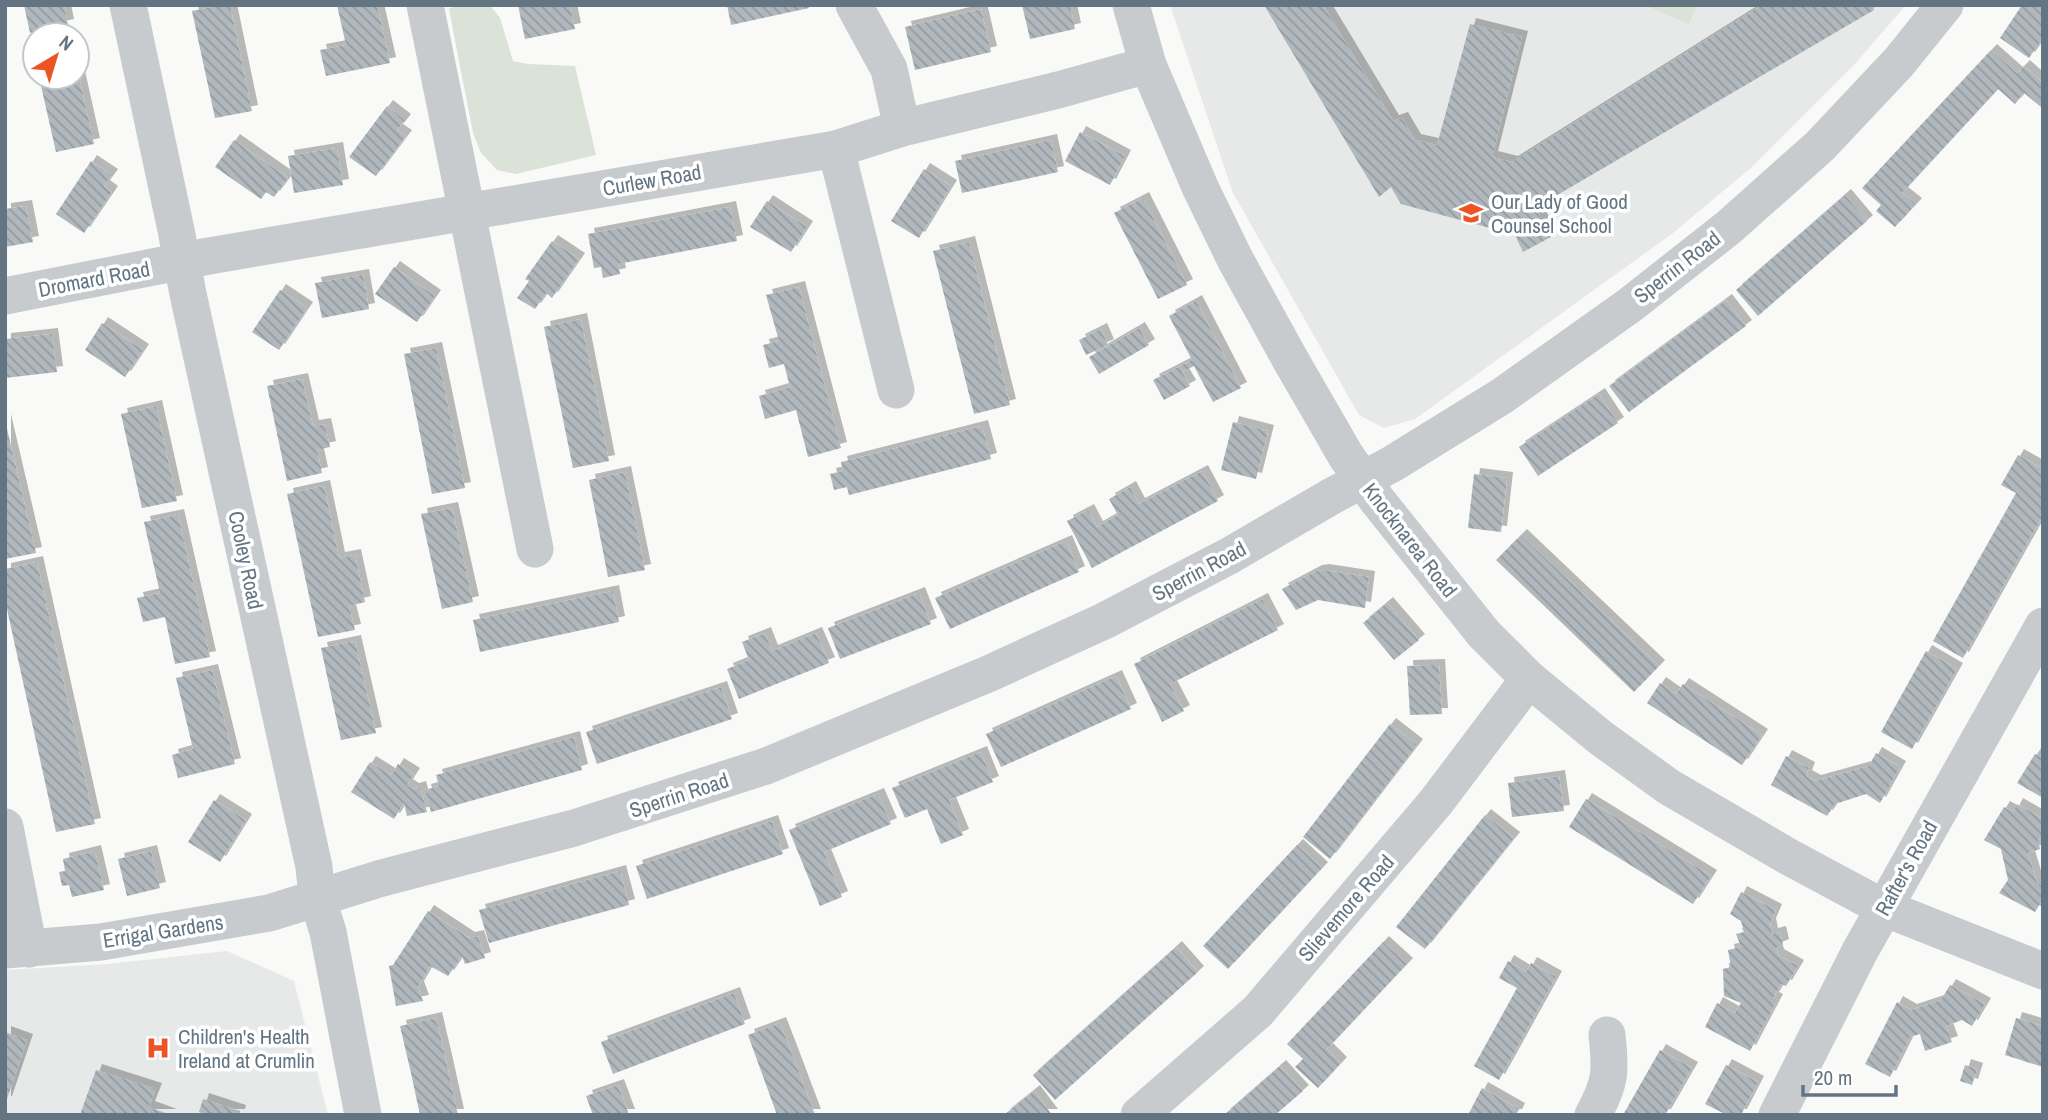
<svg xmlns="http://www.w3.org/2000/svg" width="2048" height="1120" font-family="'Archivo Narrow',sans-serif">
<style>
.built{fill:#e7e8e8}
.grass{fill:#dbe2d8}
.building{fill:url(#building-back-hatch);filter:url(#shadow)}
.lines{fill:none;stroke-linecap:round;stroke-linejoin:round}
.minor{stroke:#c7cbce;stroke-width:37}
.labels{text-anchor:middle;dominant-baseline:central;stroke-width:7;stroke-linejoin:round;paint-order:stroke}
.street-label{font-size:21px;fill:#637583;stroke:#fff}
.poi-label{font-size:21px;fill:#637583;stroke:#fff;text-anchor:start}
</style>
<defs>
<pattern id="building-back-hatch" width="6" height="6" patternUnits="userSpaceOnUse" patternTransform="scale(1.75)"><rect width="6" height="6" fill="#b0b8be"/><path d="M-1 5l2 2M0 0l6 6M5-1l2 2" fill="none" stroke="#939aa0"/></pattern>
<filter id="shadow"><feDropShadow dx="6" dy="-6" stdDeviation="0" flood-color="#0004"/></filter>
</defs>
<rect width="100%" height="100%" fill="#f9f9f7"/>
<g class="built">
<path d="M1170 5H1906L1853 66 1753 166 1673 233 1415 419 1384 428 1359 415 1233 193Z"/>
<path d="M227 951 294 981 328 1115H5V970L108 964Z"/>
</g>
<g class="grass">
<path d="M457 5H490L500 18 513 61 528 64 575 66 596 155 516 174 497 170 481 153 473 133 449 9Z"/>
<path d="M1645 5H1697L1689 24Z"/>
</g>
<g class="building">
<path d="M24 5H64L68 25 30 33Z"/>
<path d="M221 5H230L252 111 215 118 192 11Z"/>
<path d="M337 5H377L390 63 326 76 320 50 346 45Z"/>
<path d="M518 5H570L575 29 525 39Z"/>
<path d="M727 5H808L809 8 731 25Z"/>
<path d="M1022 5H1070L1075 29 1030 39Z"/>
<path d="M1264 5H1323L1393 121 1402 118 1415 140 1437 145 1470 24 1522 37 1492 157 1512 162 1762 5H1872L1874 10 1535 208 1551 237 1523 252 1509 222 1501 231 1401 204 1391 187 1379 197Z"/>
<path d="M2022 5H2043V38L2029 58 2000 38Z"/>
<path d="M981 9 991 52 915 70 905 27Z"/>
<path d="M1991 50 2017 73 2024 66 2043 83V106L2041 107 2024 93 2015 104 1998 89 1902 193 1916 204 1895 227 1876 211 1881 205 1862 188Z"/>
<path d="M39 77H79L94 144 56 152Z"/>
<path d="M387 106 405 120 397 130 406 136 376 176 349 157Z"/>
<path d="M1080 132 1125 156 1110 185 1065 161Z"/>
<path d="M234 140 288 178 274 197 266 192 261 199 215 167Z"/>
<path d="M1051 140 1058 172 962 193 955 161Z"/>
<path d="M337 148 343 185 294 193 288 156Z"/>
<path d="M91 161 112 175 104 186 112 192 84 233 56 214Z"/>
<path d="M924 169 951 186 919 238 891 221Z"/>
<path d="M1845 195 1867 221 1758 316 1736 290Z"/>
<path d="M1143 198 1187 285 1158 299 1114 213Z"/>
<path d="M767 201 807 227 791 252 750 227Z"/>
<path d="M26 206 33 242 5 247V209Z"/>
<path d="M730 207 737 241 618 264 620 274 603 278 601 267 594 268 588 234Z"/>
<path d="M552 241 579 259 552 298 546 293 535 309 517 298 529 281 525 279Z"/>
<path d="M969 242 1010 405 974 414 933 251Z"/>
<path d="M394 267 435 296 417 322 375 294Z"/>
<path d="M363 275 369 309 322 318 315 283Z"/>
<path d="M799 287 841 448 808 457 796 410 765 419 759 396 790 387 784 364 769 368 763 345 779 341 766 295Z"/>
<path d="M280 290 307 308 279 350 252 332Z"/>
<path d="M1726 300 1746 326 1629 412 1609 386Z"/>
<path d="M1196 301 1241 388 1213 402 1194 366 1182 372 1190 386 1164 400 1153 380 1192 360 1169 316Z"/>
<path d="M581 319 609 461 573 468 544 327Z"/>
<path d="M102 323 143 350 125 377 85 350Z"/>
<path d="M1139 328 1149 345 1099 374 1089 357Z"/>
<path d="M1101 329 1108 345 1086 355 1079 340Z"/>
<path d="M52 334 57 372 5 378V339Z"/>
<path d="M436 348 465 488 432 494 404 354Z"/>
<path d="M302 379 313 426 325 424 330 447 317 450 322 473 287 481 267 386Z"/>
<path d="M1599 394 1618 423 1538 476 1519 447Z"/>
<path d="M156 406 177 501 142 508 121 414Z"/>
<path d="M5 420 36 553 5 559Z"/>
<path d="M1233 422 1268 431 1256 479 1221 470Z"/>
<path d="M982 426 991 459 849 495 847 487 834 490 830 474 843 471 841 462Z"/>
<path d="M2018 455 2043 469V515L1963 658 1933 641 2016 493 2001 485Z"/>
<path d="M1202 471 1218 501 1092 568 1067 521 1088 510 1097 527 1118 515 1109 499 1130 487 1139 504Z"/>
<path d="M625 472 645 570 608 577 589 480Z"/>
<path d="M1474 474 1507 478 1501 532 1468 528Z"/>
<path d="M324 486 339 558 355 555 365 602 349 606 355 630 318 637 287 494Z"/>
<path d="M452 508 473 602 442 609 421 514Z"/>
<path d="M178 515 210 657 175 664 165 617 143 622 137 598 160 593 144 522Z"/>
<path d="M1521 535 1659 666 1634 692 1496 560Z"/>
<path d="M1066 541 1079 572 950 629 935 598Z"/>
<path d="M37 562 95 824 56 832 5 600V569Z"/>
<path d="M1323 570 1369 577 1365 608 1318 600 1296 610 1282 589 1316 571Z"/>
<path d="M613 591 619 622 480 652 473 620Z"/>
<path d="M919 593 931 624 840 659 828 628Z"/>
<path d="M1262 599 1278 630 1170 684 1184 711 1162 722 1134 664Z"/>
<path d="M1387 603 1419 640 1394 660 1363 623Z"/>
<path d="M765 633 772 651 816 633 829 663 739 699 727 669 749 660 742 642Z"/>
<path d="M355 641 376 733 341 740 321 648Z"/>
<path d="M1926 651 1957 669 1912 749 1881 732Z"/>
<path d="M1439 665 1442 714 1410 715 1407 666Z"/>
<path d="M212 670 235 764 178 778 172 755 193 749 176 678Z"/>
<path d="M1116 676 1131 709 1001 767 986 734Z"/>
<path d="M1660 683 1676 694 1683 684 1762 735 1742 765 1647 703Z"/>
<path d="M721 687 732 719 597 764 586 732Z"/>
<path d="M1390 724 1417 745 1330 859 1303 837Z"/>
<path d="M574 737 582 770 431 812 425 790 439 786 436 775Z"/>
<path d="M981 752 993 782 949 800 963 835 941 844 927 809 905 818 892 788Z"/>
<path d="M1876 753 1900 767 1880 803 1866 794 1835 804 1827 816 1771 785 1786 756 1809 768 1806 776 1815 781 1869 766Z"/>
<path d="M2035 754 2043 758V798L2017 783Z"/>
<path d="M370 762 391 775 398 764 414 774 407 785 413 789 420 787 427 812 407 816 404 803 394 819 351 792Z"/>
<path d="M1559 776 1564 811 1512 817 1508 783Z"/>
<path d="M878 794 891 824 824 852 842 897 820 906 789 830Z"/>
<path d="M1586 799 1711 876 1693 904 1569 827Z"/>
<path d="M214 800 246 820 220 862 188 842Z"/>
<path d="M2017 804 2043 819V837L2038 839 2040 849 2028 853 2037 883 2043 886V899L2035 912 1999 893 2008 880 2001 849 1984 840 2004 807 2013 812Z"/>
<path d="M1485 815 1514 838 1425 949 1396 927Z"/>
<path d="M772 821 783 854 647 899 636 866Z"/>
<path d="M1297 845 1322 868 1228 969 1203 946Z"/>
<path d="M95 851 104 890 72 897 69 885 62 886 59 872 65 871 63 859Z"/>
<path d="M151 851 160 888 127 896 118 859Z"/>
<path d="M620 871 629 905 489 943 479 910Z"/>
<path d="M1741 892 1776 910 1770 924 1772 934 1780 932 1783 945 1776 948 1778 955 1798 966 1786 986 1781 984 1773 998 1777 1000 1750 1051 1705 1027 1717 1003 1735 1013 1741 1003 1724 996 1723 969 1731 967 1728 950 1741 947 1736 934 1744 932 1741 921 1730 914Z"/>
<path d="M428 911 469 938 478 936 485 958 465 964 462 956 448 976 430 966 418 987 423 1001 396 1006 389 966 393 965Z"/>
<path d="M1383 942 1407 964 1327 1049 1341 1063 1318 1088 1295 1067 1303 1059 1287 1044Z"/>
<path d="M1176 947 1198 972 1055 1100 1033 1075Z"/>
<path d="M1508 961 1526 972 1531 963 1556 977 1499 1080 1474 1066 1517 988 1499 978Z"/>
<path d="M1950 985 1985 1004 1972 1026 1962 1020 1946 1026 1952 1042 1925 1051 1920 1034 1910 1037 1890 1077 1865 1064 1897 1002 1911 1010 1941 1000Z"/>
<path d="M734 993 745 1024 613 1074 601 1042Z"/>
<path d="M436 1018 447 1065 458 1115H420L411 1073 400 1026Z"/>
<path d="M2016 1018 2043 1026V1067L2005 1055Z"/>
<path d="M780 1023 789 1046 815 1115H777L773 1104 748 1035Z"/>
<path d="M5 1032 27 1040 6 1102H5Z"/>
<path d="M1660 1050 1692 1068 1665 1115H1623Z"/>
<path d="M1726 1065 1758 1082 1741 1115H1727L1705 1104Z"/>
<path d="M1965 1065 1977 1069 1972 1085 1960 1081Z"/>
<path d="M1280 1066 1303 1091 1275 1115H1224Z"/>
<path d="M96 1070 156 1089 149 1107 171 1115H80Z"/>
<path d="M618 1085 629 1115H593L586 1096Z"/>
<path d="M1482 1088 1519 1109 1516 1115H1468Z"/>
<path d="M1034 1091 1052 1115H1004L1015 1106Z"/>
<path d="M203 1099 240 1111 239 1115H208L199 1112Z"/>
</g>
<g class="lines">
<g class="minor">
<path d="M128 5 176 230 188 294 314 867 317 897 328 932 363 1115"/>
<path d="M425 5 535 549"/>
<path d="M854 5 889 69 902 128"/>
<path d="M1131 5 1148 65 1200 187 1235 259 1290 359 1346 456 1377 500 1484 634 1529 679 1601 738 1669 787 1789 857 1884 908 2043 971"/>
<path d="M836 149 896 390"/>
<path d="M5 296 209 256 836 149 902 128 1058 90 1148 65"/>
<path d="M5 827 29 949"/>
<path d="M5 950 101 942 269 913 382 878 574 828 766 766 988 674 1104 621 1229 556 1332 496 1392 464 1502 396 1630 305 1729 227 1820 146 1899 62 1945 5"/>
<path d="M1139 1115 1258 1011 1436 802 1529 679"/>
<path d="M1593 1115C1611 1082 1611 1072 1607 1035"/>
<path d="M1777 1115 1860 951 2043 626"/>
</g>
</g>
<defs>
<g id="school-bare" transform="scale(1.89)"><path d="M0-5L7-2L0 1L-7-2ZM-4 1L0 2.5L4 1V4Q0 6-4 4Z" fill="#eb5526" stroke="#fff" stroke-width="2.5" paint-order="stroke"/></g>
<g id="hospital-bare" transform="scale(1.89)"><path d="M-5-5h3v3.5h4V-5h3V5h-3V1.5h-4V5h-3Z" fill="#eb5526" stroke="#fff" stroke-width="2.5" paint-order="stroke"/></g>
</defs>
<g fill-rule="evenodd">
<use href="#school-bare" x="1471" y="213"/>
<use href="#hospital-bare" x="158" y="1048"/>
</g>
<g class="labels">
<g class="street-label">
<text transform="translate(652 180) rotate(-10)">Curlew Road</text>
<text transform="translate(1677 267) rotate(-38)">Sperrin Road</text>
<text transform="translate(94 279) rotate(-11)">Dromard Road</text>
<text transform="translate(1410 540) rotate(52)">Knocknarea Road</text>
<text transform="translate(246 560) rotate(78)">Cooley Road</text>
<text transform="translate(1199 571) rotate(-28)">Sperrin Road</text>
<text transform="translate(679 795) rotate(-18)">Sperrin Road</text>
<text transform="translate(1906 868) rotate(-61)">Rafter's Road</text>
<text transform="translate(1346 908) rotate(-49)">Slievemore Road</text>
<text transform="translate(163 931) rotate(-9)">Errigal Gardens</text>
</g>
<g class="poi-label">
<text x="1491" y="201">Our Lady of Good<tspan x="1491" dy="24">Counsel School</tspan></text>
<text x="178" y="1036">Children's Health<tspan x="178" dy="24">Ireland at Crumlin</tspan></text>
</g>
</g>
<rect width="2048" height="1120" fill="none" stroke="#637583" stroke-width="14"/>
<g transform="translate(56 56) rotate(38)"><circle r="33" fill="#ffffff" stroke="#c1c8cd" stroke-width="2"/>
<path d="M0-5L12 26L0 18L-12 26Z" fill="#eb5526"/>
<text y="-10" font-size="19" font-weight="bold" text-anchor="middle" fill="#637583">N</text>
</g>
<path d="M1803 1085v10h93v-10" fill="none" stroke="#637583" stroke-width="3.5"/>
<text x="1814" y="1085" font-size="21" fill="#637583" stroke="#ffffff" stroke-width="5" paint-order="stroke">20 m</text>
</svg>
